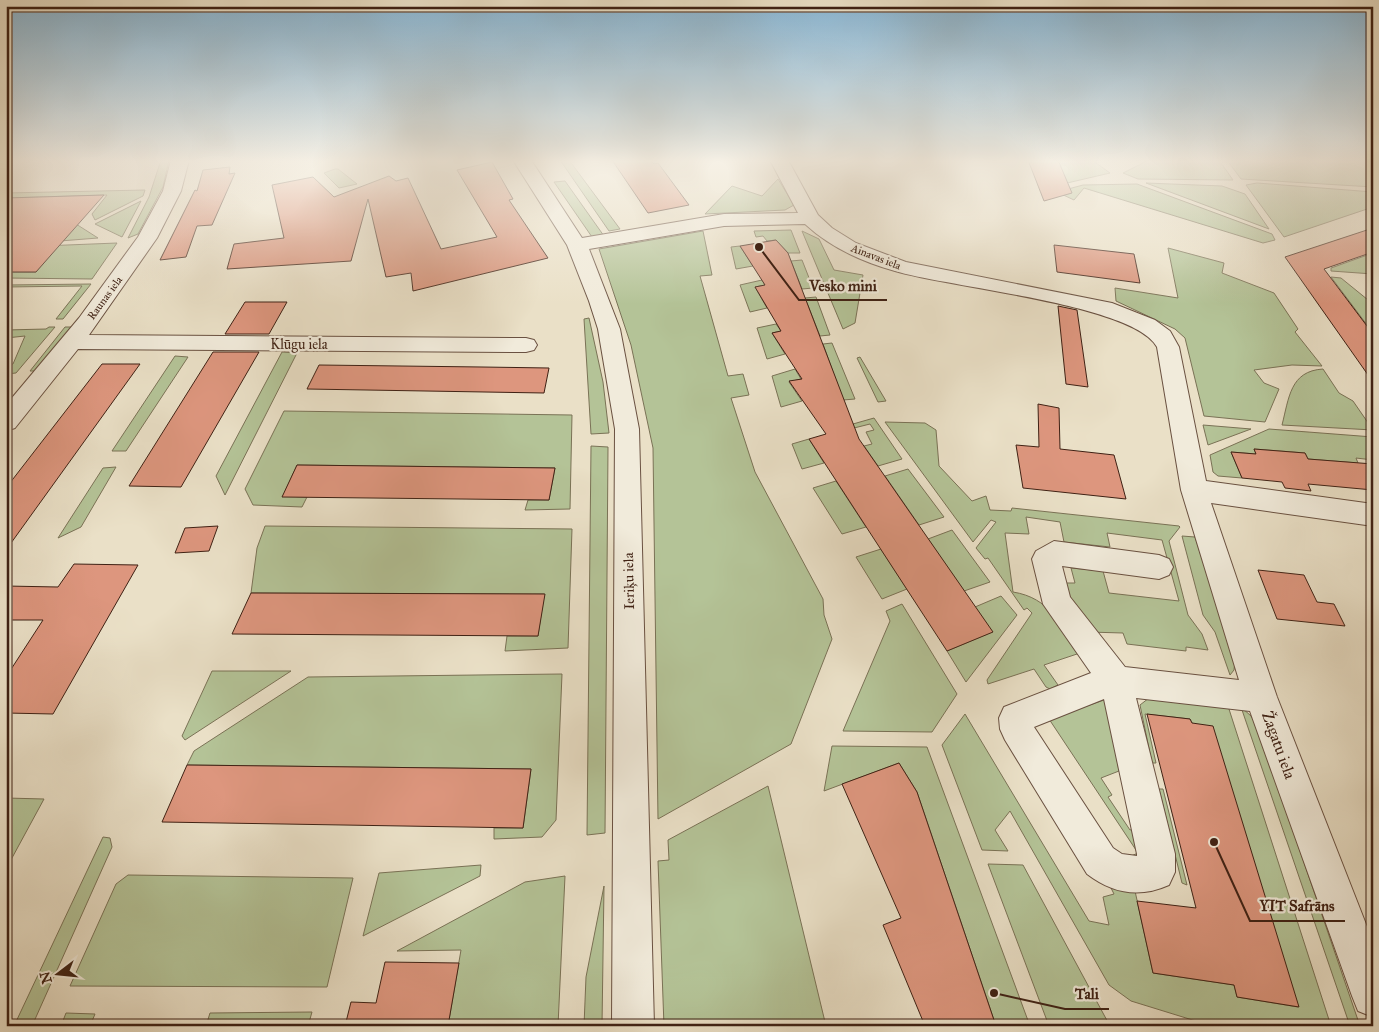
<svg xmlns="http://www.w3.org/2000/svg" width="1379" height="1032" font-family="'IM FELL Great Primer',serif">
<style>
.green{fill:#b4c397;stroke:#7a7256}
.building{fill:#dd967e;stroke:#3f2114}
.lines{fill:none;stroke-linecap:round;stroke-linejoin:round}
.minor-casing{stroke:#6a5141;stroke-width:2}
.minor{fill:#f1ebdb;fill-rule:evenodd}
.labels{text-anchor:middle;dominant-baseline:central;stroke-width:4.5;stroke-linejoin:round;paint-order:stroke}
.far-street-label{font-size:11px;fill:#3f2114;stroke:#f1ebdb}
.street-label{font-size:14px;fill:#3f2114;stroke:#f1ebdb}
.near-street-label{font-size:16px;fill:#3f2114;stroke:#f1ebdb}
.leader{fill:none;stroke:#3f2114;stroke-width:2}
.callout-dot{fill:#3f2114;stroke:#f1ebdb;stroke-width:2}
.callout-label{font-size:15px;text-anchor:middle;font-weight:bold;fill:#3f2114;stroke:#f1ebdb;stroke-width:4.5;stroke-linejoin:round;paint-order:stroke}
</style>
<rect width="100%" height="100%" fill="#eae0c7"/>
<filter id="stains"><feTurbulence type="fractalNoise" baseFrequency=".004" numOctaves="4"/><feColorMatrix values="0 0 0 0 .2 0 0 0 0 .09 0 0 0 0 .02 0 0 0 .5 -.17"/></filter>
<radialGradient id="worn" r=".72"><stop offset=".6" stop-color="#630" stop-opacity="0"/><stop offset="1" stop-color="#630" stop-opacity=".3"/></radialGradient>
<g class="green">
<path d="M161 160H169L163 187 138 234 128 238 149 197Z"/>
<path d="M560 160H569L620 229 609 231Z"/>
<path d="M1058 160H1092L1110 173 1050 187 1035 179 1066 181Z"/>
<path d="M1149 160H1219L1233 180 1138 179 1123 173Z"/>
<path d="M1227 160H1365L1373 168V187L1241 179Z"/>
<path d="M335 169H338L357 184 339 188 324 173Z"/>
<path d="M778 179 794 205 785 210 705 214 732 186 762 196Z"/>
<path d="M565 181 604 236 592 237 554 182Z"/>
<path d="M1146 183 1222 186 1245 194 1269 229Z"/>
<path d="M1257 183 1373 192V207L1284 237 1246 185Z"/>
<path d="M1137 184 1272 234 1275 240 1263 243 1084 188 1074 200 1057 192 1083 185Z"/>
<path d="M145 190 143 196 95 220 92 214 107 195 6 198V193Z"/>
<path d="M141 201 122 237 95 224Z"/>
<path d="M76 224 98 238 47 242Z"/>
<path d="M791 230 800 253H788L776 240 767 241 763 236 756 237 754 231Z"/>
<path d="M703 231 712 275 700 276 728 376 743 374 749 395 731 398 755 472 823 599 824 615 832 639 791 744 658 819 653 448 631 345 599 249Z"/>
<path d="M802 231 819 239 834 270 863 275 855 323 843 329Z"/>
<path d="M117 243 92 279 6 278V272H36L42 246Z"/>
<path d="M740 246 753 266 736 269 731 247Z"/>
<path d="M1168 248 1224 263 1222 273 1274 293 1298 329 1295 332 1322 366 1292 365 1254 370 1264 383 1279 389 1265 422 1204 416 1185 338 1175 329 1116 301 1115 288 1178 298Z"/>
<path d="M1373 253V274L1331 271V268Z"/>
<path d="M802 260 813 288 802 289 791 261Z"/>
<path d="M1331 277 1341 278 1373 304V333Z"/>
<path d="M762 280 765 285 755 287 767 308 750 312 740 285Z"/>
<path d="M91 284 63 319H56L82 286 6 287V285Z"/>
<path d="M816 297 830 335 820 336 805 298Z"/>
<path d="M589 318 603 382 609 433 591 434 584 319Z"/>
<path d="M776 324 781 331 772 333 785 354 767 359 757 328Z"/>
<path d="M49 327H55L16 373 6 374V365L13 364 25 336 6 338V330L46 329Z"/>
<path d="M65 327H72L37 371H30Z"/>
<path d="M832 343 855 399 843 400 823 344Z"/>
<path d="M282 352 297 353 225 495 216 476Z"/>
<path d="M175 356 188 357 126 451H112Z"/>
<path d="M860 357 886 401 878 402 857 358Z"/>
<path d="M795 369 801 379 789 382 802 401 781 407 772 376Z"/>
<path d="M1323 369 1339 393 1353 401 1373 430 1282 425C1289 398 1290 371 1323 369Z"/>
<path d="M284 411 572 415 570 509 525 510 528 500H549L555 468 297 465 283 496 307 497 302 507 253 505 245 489Z"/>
<path d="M874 418 902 459 878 466 864 446 872 444 866 432 874 430 870 424 854 428 853 424Z"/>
<path d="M885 422 925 423 936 430 939 466 972 501 986 496 990 510 1011 511 1012 508 1179 526 1180 527 1169 541 1188 615 1202 634 1208 650 1186 647V651L1127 644 1123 633 1088 632 1072 608 1065 583H1075L1071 568 1103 571 1109 593 1179 601 1162 540 1107 533 1110 547 1064 542 1060 522 1026 517 1029 534 1005 533 1013 592C1050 598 1060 624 1080 653L1044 665 1058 685 1050 689 1046 687 1034 669 988 684 987 680 1032 613 1027 608 1024 610 988 558 985 559 976 548 996 522 991 520 973 542Z"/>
<path d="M1203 425 1251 429 1208 445Z"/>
<path d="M1269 429 1373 437V460L1356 458 1358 463 1308 459 1305 453 1254 449 1256 454 1231 452 1242 478 1218 476 1213 472 1210 455Z"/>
<path d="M809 439 824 463 802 469 792 444Z"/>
<path d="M591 446 608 447 605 833 587 835Z"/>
<path d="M116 467 81 527 58 538 103 468Z"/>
<path d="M908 469 944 517 919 525 885 476Z"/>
<path d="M836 481 866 527 842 534 813 488Z"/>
<path d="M265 526 572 529 568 648 505 651 507 636H538L544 594 251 593 257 548Z"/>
<path d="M952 530 990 582 964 591 928 539Z"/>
<path d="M1182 536 1195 537 1235 661 1234 670 1230 675 1215 632 1203 615Z"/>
<path d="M881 549 907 589 882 599 856 557Z"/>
<path d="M1001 596 1017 615 966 682 947 651 992 632 975 607Z"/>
<path d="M902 604 957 694 932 732 843 731 890 621 886 611Z"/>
<path d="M212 671H291L185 740 182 736Z"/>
<path d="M562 674 556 820 542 837 494 839V828H523L531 769 187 765 194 751 308 677Z"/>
<path d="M1149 698 1228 706 1331 1026H1212L1131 1001 1109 985 1010 811 995 830 1008 851 982 850 942 745 965 714 1089 921 1109 925 1103 897 1114 894 1111 888 1135 891 1153 973 1234 985 1237 997 1298 1007 1192 723 1190 719 1145 714 1156 763H1152L1140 705Z"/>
<path d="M1104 700 1107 701 1119 771 1101 778 1112 795 1108 797 1130 830 1137 828 1147 857 1115 863 1138 853 1049 719Z"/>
<path d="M1241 707 1251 716 1258 728 1360 1026H1350Z"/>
<path d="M832 746 927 747 1030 1026H996L917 792 899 763 824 791Z"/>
<path d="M768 786 826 1026H664L658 861 669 860 668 840Z"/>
<path d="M1159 789H1163L1187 885 1182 883Z"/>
<path d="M6 798 44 799 6 869Z"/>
<path d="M103 837 110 838 112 847 32 1026H14Z"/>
<path d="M988 864 1023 865 1110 1026H1049Z"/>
<path d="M481 865 480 876 363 936 379 873Z"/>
<path d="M128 875 353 878 327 987 70 986 116 884Z"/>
<path d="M565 876 558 1026H448L461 950 397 951 525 882Z"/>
<path d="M604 886 602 1026H584L586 977Z"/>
<path d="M312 1012 308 1026H206L210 1013Z"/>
<path d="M66 1013 95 1014 90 1026H61Z"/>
</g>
<g class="building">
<path d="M612 160H650L654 164 658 163 689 205 648 213Z"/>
<path d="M1028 160H1058L1072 193 1044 201Z"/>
<path d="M492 162 513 199 509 200 548 258 413 291 411 273 386 277 368 199 351 261 227 269 234 244 284 238 272 185 313 177 334 197 389 176 396 181 408 178 441 249 497 237 457 170Z"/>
<path d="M230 167 229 174 235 173 212 225 197 226 186 257 160 260 195 190 197 191 203 170Z"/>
<path d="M104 195 36 272H6V198Z"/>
<path d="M1373 228V252L1324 269 1373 334V382L1285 257Z"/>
<path d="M776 240 788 253 859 439 993 632 947 651 809 439 826 434 789 381 802 379 772 333 781 331 755 287 765 285 740 246Z"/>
<path d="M1054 245 1134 254 1140 283 1057 272Z"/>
<path d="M245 302H287L269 334H225Z"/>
<path d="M1058 306 1077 310 1088 387 1066 384Z"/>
<path d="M213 352H259L181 487 129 486Z"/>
<path d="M102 364H140L6 550V488Z"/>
<path d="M319 365 482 367 549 368 544 393 307 389Z"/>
<path d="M1038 404 1059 408 1060 449 1114 455 1126 499 1023 488 1016 445 1039 447Z"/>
<path d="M1254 449 1305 453 1308 459 1373 464V490L1308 484 1311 491 1285 488 1282 482 1242 478 1231 452 1256 454Z"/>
<path d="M297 465 555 468 549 500 282 497Z"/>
<path d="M218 526 209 551 175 553 185 528Z"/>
<path d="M74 564 138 565 53 714 6 713V677L43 620H6V586L58 587Z"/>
<path d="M1258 570 1304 575 1317 602 1334 604 1345 626 1277 619Z"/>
<path d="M251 593 545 594 538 636 232 634Z"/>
<path d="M1147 714 1190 719 1192 723 1213 726 1299 1007 1237 997 1234 985 1153 973 1137 901 1196 908Z"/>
<path d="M899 763 917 792 996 1026H925L883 925 901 918 842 784Z"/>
<path d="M187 765 531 769 523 828 162 822Z"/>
<path d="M385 962 459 963 448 1026H345L351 1002 376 1003Z"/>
</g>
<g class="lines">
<g class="minor-casing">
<g id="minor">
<path d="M171 160H189L181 191 157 238 89 335 526 338 534 340 537 345 534 350 526 352 78 349 15 428 6 431V405L79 318 138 237 163 191Z"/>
<path d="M513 160H531L582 238 724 214 798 213 770 160H788L818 215 832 228 856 243 906 262 1112 303 1155 320 1170 331 1179 347 1206 481 1373 504V526L1211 503 1277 697 1373 942V1017L1358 1011 1352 996 1250 711 1136 698 1175 854V872L1169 885C1140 898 1113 894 1087 874L1005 740 1000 729 999 718 1004 707 1091 673 1043 604 1032 559 1036 551 1054 541 1159 555 1169 559 1173 567 1169 575 1159 579 1062 566 1070 597 1125 667 1239 680 1181 490 1157 347C1134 304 946 287 895 271 862 262 830 247 805 224L724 226 589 249 620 329 639 429 654 1026H612L615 429 598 329 589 301 567 245ZM1104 699 1137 854V856L1122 854 1113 848 1034 727Z"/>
</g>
</g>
<use href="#minor" class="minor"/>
</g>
<linearGradient id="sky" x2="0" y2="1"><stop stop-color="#88b7d6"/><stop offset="0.53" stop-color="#f6f1e6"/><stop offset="1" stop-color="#f6f1e6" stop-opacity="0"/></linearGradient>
<rect width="1379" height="304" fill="url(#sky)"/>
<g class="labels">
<g class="far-street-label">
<text transform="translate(876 257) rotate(21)">Ainavas iela</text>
<text transform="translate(105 298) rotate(-54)">Raunas iela</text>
</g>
<g class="street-label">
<text x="299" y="344">Klūgu iela</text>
<text transform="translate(629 581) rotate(-91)">Ieriķu iela</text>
</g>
<g class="near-street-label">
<text transform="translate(1279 745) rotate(70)">Žagatu iela</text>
</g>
</g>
<path class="leader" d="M759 247L799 300H887M1214 842L1250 921H1345M994 993L1065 1009H1109"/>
<g class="callout-dot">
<circle cx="759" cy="247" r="5"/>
<circle cx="1214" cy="842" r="5"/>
<circle cx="994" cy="993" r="5"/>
</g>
<g class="callout-label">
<text x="843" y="291">Vesko mini</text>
<text x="1297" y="911">YIT Safrāns</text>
<text x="1087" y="999">Tali</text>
</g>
<rect width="1379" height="1032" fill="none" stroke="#eae0c7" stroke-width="25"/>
<rect x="8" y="8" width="1364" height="1017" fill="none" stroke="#3f2114" stroke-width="2.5"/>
<rect x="12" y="12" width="1354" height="1007" fill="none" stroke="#3f2114"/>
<g transform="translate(58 974) rotate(254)" stroke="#f1ebdb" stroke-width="4" paint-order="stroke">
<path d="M0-4L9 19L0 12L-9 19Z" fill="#3f2114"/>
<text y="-8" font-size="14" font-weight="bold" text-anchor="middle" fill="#3f2114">N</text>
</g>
<rect width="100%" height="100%" filter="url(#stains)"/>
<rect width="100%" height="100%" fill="url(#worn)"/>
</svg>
